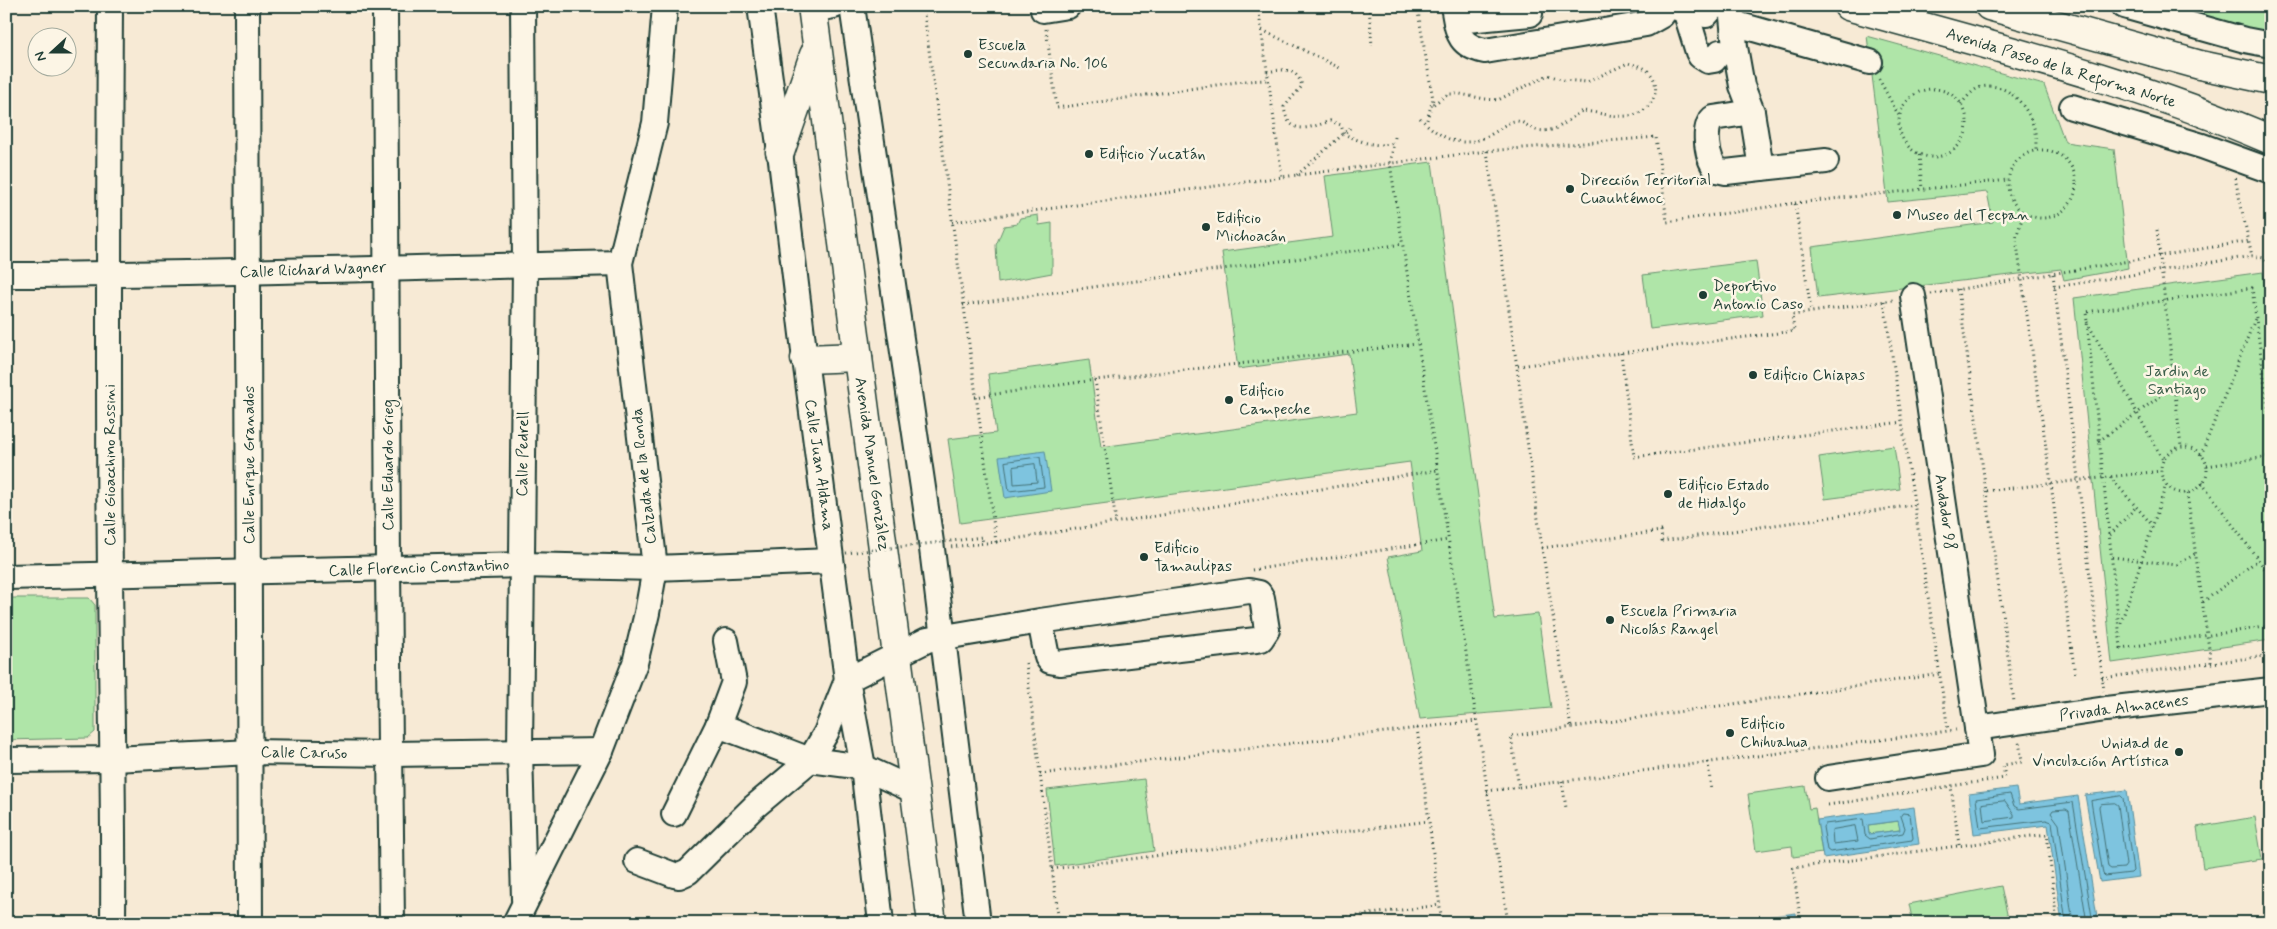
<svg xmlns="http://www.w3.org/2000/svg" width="2277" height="929" font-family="Mynerve,sans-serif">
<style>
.green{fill:#afe5a8;stroke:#67916e}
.water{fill:#7ec4df;stroke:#588e9b;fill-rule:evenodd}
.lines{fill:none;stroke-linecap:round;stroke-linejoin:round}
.shore{stroke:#457378;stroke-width:1}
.minor-casing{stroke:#1f3d34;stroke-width:28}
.major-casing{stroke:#1f3d34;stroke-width:31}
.path{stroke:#1f3d34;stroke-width:3;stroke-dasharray:1 4;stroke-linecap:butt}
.minor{stroke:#fcf5e5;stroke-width:24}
.major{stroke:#fcf5e5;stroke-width:28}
.path-bridge{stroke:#1f3d34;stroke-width:3;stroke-dasharray:1 4;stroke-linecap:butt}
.poi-dot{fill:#1f3d34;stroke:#fcf5e5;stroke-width:2}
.labels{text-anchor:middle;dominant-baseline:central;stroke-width:5;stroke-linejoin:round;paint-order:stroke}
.poi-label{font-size:16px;fill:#1f3d34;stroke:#fcf5e5;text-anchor:start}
.street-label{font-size:16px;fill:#1f3d34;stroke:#fcf5e5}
.park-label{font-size:16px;fill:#3c5f4b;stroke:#fcf5e5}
</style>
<rect width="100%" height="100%" fill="#f7ead5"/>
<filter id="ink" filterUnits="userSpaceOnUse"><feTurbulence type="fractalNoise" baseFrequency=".02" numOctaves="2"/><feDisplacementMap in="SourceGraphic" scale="10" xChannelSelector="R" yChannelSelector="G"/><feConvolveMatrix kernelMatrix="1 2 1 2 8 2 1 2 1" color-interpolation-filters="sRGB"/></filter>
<g filter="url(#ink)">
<g class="green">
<path d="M2173 6H2271V29L2256 30Z"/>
<path d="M1867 36 2044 85 2065 142 2114 149 2128 268 2064 280 2061 269 1818 298 1812 247 1993 222 1987 192 1888 202Z"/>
<path d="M1432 162 1495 619 1538 614 1551 708 1420 719 1388 557 1422 551 1410 462 960 523 948 439 996 433 988 374 1089 360 1101 447 1357 412 1349 354 1238 369 1222 252 1333 237 1325 176Z"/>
<path d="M1038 215 1039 225 1052 223V273L998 283 996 245 1004 226 1017 224 1020 218Z"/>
<path d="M1756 261 1763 315 1650 329 1643 275Z"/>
<path d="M2263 272 2271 340V640L2112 663 2074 298Z"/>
<path d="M1894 446 1900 489 1825 499 1819 457Z"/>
<path d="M6 598H89L95 605V732L88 738 6 740Z"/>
<path d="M1144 779 1154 851 1055 866 1047 790Z"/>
<path d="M1805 786 1809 809 1815 808 1822 853 1793 857 1792 846 1756 851 1748 794Z"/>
<path d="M2255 817 2262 859 2203 868 2197 827Z"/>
<path d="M1899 821 1900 830 1869 834 1868 825Z"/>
<path d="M2001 886 2009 923H1913L1909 904Z"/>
</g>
<g class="water">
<path d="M1045 451 1051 491 1005 498 999 457Z"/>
<path d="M2016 788 2019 804 2078 796 2098 923H2062L2048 825 1974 834 1969 794Z"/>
<path d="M2127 790 2139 877 2100 882 2085 795Z"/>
<path d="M1914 807 1919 844 1823 858 1817 820ZM1898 821 1900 830 1869 834 1868 825Z"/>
<path d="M1796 913 1797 923H1766L1765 917Z"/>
</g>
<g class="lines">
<g class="shore">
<path d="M1040 457 1044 487 1009 491 1005 462Z"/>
<path d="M1035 464 1037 482 1014 484 1013 467Z"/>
<path d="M2121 796 2123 798 2133 871 2131 873 2105 876 2103 874 2091 801Z"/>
<path d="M2005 801 2014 814V817L1984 821 1982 804Z"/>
<path d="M2115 803 2118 805 2126 865 2124 868 2111 869 2108 867 2099 807 2101 804Z"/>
<path d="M1903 813 1910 814 1913 838 1912 840 1830 852 1827 850 1823 827 1825 824 1863 819 1865 835 1870 839 1903 833 1905 828 1901 816Z"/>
<path d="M1855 826 1858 841 1833 844 1832 830Z"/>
<path d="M2066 923 2052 822 2046 820 1980 828 1976 799 2010 794 2014 806 2019 809 2073 802 2093 923"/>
<path d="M2073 923 2059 824 2051 813 2053 810 2066 809 2069 811 2087 923"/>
</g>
<g class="minor-casing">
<g id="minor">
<path d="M110 6C109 195 108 384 110 573 111 689 114 806 113 923"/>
<path d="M247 6 250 923"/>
<path d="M385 6 388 569 392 923"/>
<path d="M523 6 525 265 520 751 524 899"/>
<path d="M760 6 780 152 805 359 847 680 863 767 881 923"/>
<path d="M852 6 932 549 978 923"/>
<path d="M1453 6C1458 32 1457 45 1485 51L1646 24 1662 15 1667 6"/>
<path d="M1731 6 1735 47 1742 86 1752 112 1761 168 1826 161"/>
<path d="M2124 6 2245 40 2271 45"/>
<path d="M1673 7 1706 15 1714 6"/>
<path d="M812 10 834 6"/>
<path d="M1043 10 1068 6"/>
<path d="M1685 10 1698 52 1700 56 1708 61 1714 60 1720 52"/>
<path d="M1456 21 1530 14"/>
<path d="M1733 23 1870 62"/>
<path d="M2072 107 2202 146 2271 171"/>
<path d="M1752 112 1713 118C1702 128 1707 160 1717 170L1726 172 1761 168"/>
<path d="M6 275C211 274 415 268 620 263"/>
<path d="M6 577 522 565 655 568 831 561"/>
<path d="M718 725 734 682 726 641"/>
<path d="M1977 728 2106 709 2271 690"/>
<path d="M6 760 114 759 251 752 391 754 601 751"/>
<path d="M1828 778 1981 755 1913 296"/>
<path d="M674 814 718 725 810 760 863 767 915 791"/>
<path d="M637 861 674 875 679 876 688 872 754 807 810 760 826 733 847 680 927 640 1040 621 1249 591 1259 593 1262 598 1267 630 1261 639 1256 640 1060 663 1050 661 1047 657 1040 621"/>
<path d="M515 923 601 751 635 663 647 613 655 568 620 263 655 123 665 6"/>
</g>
</g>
<g class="major-casing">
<g id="major">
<path d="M812 6 932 923"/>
<path d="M1848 6C1990 46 2135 81 2271 140"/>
<path d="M1989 6 2200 65 2271 80"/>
<path d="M780 152 814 55"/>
<path d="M805 359 858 357"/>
</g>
</g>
<g class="path">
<path d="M923 6 996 542 950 547"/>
<path d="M1258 6 1282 177 1487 151 1656 137 1667 222 1795 203 1811 311"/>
<path d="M1369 6 1372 46"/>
<path d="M1417 6 1433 99 1426 123"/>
<path d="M1046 29 1057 108 1244 81 1268 80"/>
<path d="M1262 30 1340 68"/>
<path d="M1267 72C1283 69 1297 67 1302 86L1284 107C1288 137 1310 128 1330 121L1341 125 1344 134C1361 142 1376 148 1394 143"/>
<path d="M1879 79 1899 116"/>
<circle cx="1933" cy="123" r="34"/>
<path d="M1961 104C1965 99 1972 91 1978 88 2005 79 2027 104 2034 128 2036 135 2036 143 2036 151"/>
<path d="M1420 118C1443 141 1465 151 1495 132 1502 128 1508 121 1516 121 1524 121 1530 129 1537 130 1557 134 1567 120 1582 111 1599 112 1616 119 1633 115 1654 110 1664 85 1647 70 1642 66 1634 65 1628 63L1587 82 1564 80 1548 75 1498 100 1485 99 1460 94H1448L1431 106"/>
<path d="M1395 137 1390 163 1508 923"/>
<circle cx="2042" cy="184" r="34"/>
<path d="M1487 151 1542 548 1571 728"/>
<path d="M1919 155 1922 189"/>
<path d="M1297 175 1350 128"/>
<path d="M2235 178 2252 256"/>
<path d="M1795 203 2008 180"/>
<path d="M2024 212 2016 238 2051 483 2075 676"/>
<path d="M952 222 1282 177"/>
<path d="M2157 230 2181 447"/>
<path d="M2053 274 2104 691"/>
<path d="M2054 287 2252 256 2264 258 2271 269"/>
<path d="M1958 289 1986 491 2161 471"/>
<path d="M1931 294 2249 241"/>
<path d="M1884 301 1948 730"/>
<path d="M963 305 1403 244"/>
<path d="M2087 322 2163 460"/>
<path d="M1621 353 1634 457 1902 422"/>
<path d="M1518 366 1794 331 1792 315 1893 300"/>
<path d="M1095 380 1116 522"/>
<path d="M975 397 1095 380 1417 344"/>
<path d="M2271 432 2252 288 2086 312 2121 648 2271 626"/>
<path d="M2099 441 2174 386"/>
<circle cx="2184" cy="470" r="23"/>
<path d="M2201 455 2255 319"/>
<path d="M2207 466 2271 456"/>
<path d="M2110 477 2153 526"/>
<path d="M2202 483 2271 577"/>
<path d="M1986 491 2014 702"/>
<path d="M2187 493 2211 663"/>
<path d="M2110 535 2136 507"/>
<path d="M960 540 982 537 983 544"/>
<path d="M996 542 1438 470"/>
<path d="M1542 548 1661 531 1662 541 1915 505"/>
<path d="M2112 557 2177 565 2195 554"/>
<path d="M1252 570 1448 540"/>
<path d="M2203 602 2258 560"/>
<path d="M2121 623 2166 485"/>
<path d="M1026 663 1059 923"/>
<path d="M2102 678 2271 655"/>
<path d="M1417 728 1442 923"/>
<path d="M1708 762 1711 790"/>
<path d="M1040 774 1476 721"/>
<path d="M1562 781 1566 808"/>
<path d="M1519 787 1956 730"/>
<path d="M1487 791 1519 787 1511 736 1940 674"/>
<path d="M1828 805 1951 786"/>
<path d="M1959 845 1951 786 2005 778 2003 765 2022 762 2019 741"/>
<path d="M1052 869 1429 821"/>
<path d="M1302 923 1440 905"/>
<path d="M1801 923 1793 868 2047 834 2057 923"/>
</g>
<use href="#minor" class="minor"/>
<use href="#major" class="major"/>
<path class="path-bridge" d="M846 553 960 540"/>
</g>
</g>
<g class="poi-dot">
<circle cx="968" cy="54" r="5"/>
<circle cx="1089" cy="154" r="5"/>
<circle cx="1570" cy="189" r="5"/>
<circle cx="1897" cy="215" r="5"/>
<circle cx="1206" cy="227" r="5"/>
<circle cx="1703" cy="295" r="5"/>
<circle cx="1753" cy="375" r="5"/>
<circle cx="1229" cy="400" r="5"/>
<circle cx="1668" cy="494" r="5"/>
<circle cx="1144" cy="557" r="5"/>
<circle cx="1610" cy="620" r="5"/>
<circle cx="1730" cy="733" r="5"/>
<circle cx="2179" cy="752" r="5"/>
</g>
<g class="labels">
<g class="poi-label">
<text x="978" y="45">Escuela<tspan x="978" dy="18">Secundaria No. 106</tspan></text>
<text x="1099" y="154">Edificio Yucatán</text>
<text x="1580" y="180">Dirección Territorial<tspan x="1580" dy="18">Cuauhtémoc</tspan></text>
<text x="1907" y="215">Museo del Tecpan</text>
<text x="1216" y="218">Edificio<tspan x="1216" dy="18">Michoacán</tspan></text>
<text x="1713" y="286">Deportivo<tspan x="1713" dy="18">Antonio Caso</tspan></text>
<text x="1763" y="375">Edificio Chiapas</text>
<text x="1239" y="391">Edificio<tspan x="1239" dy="18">Campeche</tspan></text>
<text x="1678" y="485">Edificio Estado<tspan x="1678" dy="18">de Hidalgo</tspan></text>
<text x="1154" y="548">Edificio<tspan x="1154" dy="18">Tamaulipas</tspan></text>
<text x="1620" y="611">Escuela Primaria<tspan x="1620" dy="18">Nicolás Rangel</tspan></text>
<text x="1740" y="724">Edificio<tspan x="1740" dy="18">Chihuahua</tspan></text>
<text x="2169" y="743" text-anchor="end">Unidad de<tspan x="2169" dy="18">Vinculación Artística</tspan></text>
</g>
<g class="street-label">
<text transform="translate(2061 68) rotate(17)">Avenida Paseo de la Reforma Norte</text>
<text transform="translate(313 270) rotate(-2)">Calle Richard Wagner</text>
<text transform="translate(523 454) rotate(-89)">Calle Pedrell</text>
<text transform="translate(872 464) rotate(82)">Avenida Manuel González</text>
<text transform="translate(110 465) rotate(-90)">Calle Gioacchino Rossini</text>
<text transform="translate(249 465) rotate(-90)">Calle Enrique Granados</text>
<text transform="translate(388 465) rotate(-90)">Calle Eduardo Grieg</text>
<text transform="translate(819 465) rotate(82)">Calle Juan Aldama</text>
<text transform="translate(644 476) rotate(-96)">Calzada de la Ronda</text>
<text transform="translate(1945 512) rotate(82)">Andador 98</text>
<text transform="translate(419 568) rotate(-2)">Calle Florencio Constantino</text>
<text transform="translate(2124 708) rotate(-7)">Privada Almacenes</text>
<text transform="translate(304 753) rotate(1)">Calle Caruso</text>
</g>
<g class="park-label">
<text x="2177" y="371">Jardin de<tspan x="2177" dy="18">Santiago</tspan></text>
</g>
</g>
<rect width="2277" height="929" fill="none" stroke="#fcf5e5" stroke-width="25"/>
<rect x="12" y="12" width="2252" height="904" fill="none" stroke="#1f3d34" stroke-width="2" filter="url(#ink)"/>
<g transform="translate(52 52) rotate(249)"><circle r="24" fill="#fcf5e5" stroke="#a4ab9e"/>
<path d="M0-4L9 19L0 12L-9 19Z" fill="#1f3d34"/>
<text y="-8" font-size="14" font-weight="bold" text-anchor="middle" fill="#1f3d34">N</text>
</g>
</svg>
